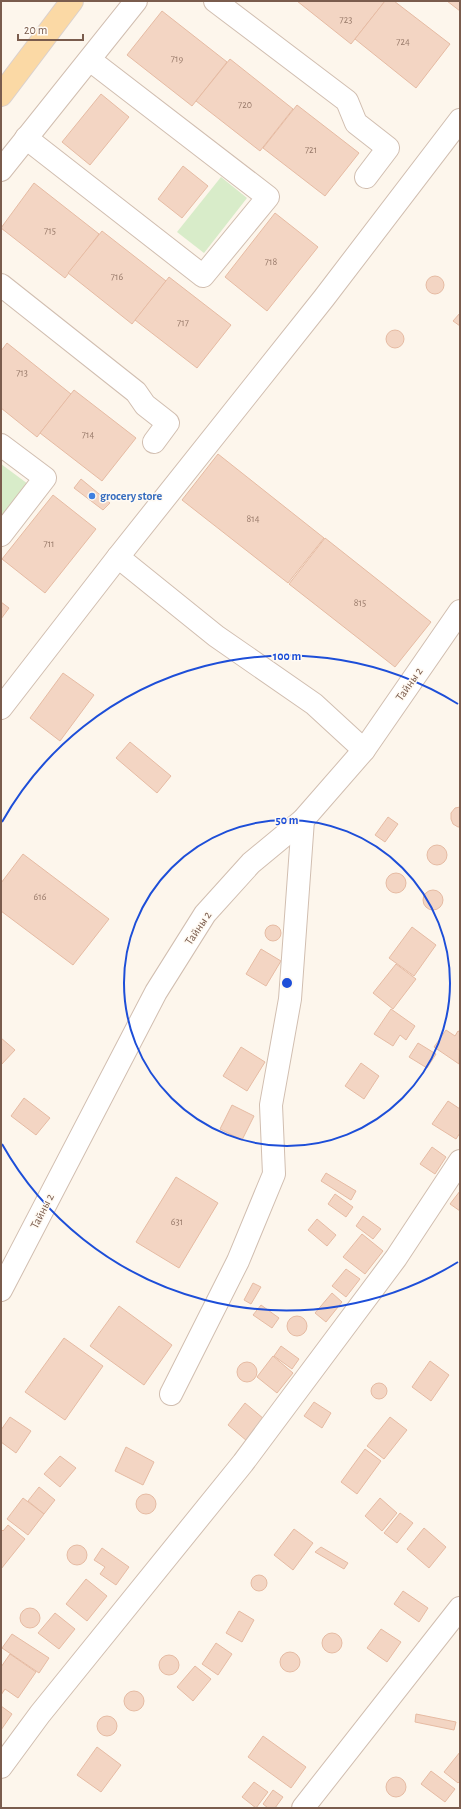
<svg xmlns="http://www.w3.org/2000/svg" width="461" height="1809" font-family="'Alegreya Sans',sans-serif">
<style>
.green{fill:#d8ecc9}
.building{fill:#f3d5c3;stroke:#e6bba3}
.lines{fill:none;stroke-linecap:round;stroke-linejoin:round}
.minor-casing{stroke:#d1beb0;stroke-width:24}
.major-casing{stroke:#dad1cd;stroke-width:24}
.minor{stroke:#fff;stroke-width:22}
.major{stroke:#fbd9a5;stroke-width:22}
.ring{fill:none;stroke:#1d4ed8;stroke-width:2}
.shop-dot{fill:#3f7fe0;stroke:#fffaf3;stroke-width:1.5}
.labels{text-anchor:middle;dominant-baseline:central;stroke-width:3;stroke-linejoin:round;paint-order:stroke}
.number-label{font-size:10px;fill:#987a6a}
.shop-label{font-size:12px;font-weight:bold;fill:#366cbe;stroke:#fffaf3;text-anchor:start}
.street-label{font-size:12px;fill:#7a5c4d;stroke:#fffaf3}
.centre{fill:#1d4ed8;stroke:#fffaf3;stroke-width:2}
.ring-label{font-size:12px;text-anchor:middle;font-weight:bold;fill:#1d4ed8;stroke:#fffaf3;stroke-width:3;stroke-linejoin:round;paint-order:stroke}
</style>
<rect width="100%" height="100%" fill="#fdf6ec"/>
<g class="green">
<path d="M221 177 247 198 204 253 177 232Z"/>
<path d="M1 464 28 484 1 518Z"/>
</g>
<g class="building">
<path d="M297 1H385L351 44Z"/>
<path d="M385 1H394L450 44 416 88 355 39Z"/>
<path d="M447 1H460V11Z"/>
<path d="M162 11 227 62 192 106 127 55Z"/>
<path d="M230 59 293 109 260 151 196 101Z"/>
<path d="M101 94 129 117 90 165 62 142Z"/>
<path d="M297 105 359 153 325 196 263 148Z"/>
<path d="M183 166 208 186 182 218 158 199Z"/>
<path d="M34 183 99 234 65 278 1 228Z"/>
<path d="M275 213 318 247 267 311 225 277Z"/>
<path d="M102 231 166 281 132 324 68 273Z"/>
<circle cx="435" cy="285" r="9"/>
<path d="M169 277 231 325 197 368 135 320Z"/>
<path d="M460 313V326L453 321Z"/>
<circle cx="395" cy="339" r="9"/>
<path d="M7 343 71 394 37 437 1 408V351Z"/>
<path d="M74 390 136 438 102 481 40 433Z"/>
<path d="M218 454 324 538 288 583 182 500Z"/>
<path d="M81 479 110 503 103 510 74 488Z"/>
<path d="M53 495 96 529 45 593 2 559Z"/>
<path d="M325 538 431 622 395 667 289 584Z"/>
<path d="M1 602 9 608 1 619Z"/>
<path d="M63 673 94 695 60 741 30 718Z"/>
<path d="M130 742 171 776 157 793 116 758Z"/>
<path d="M460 807V827H458L453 824 451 819V813L455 808Z"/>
<path d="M388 817 398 824 385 842 375 835Z"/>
<circle cx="437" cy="855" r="10"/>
<path d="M23 854 109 919 73 965 1 911V883Z"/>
<circle cx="396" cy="883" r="10"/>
<circle cx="433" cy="900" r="10"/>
<circle cx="273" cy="933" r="8"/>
<path d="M412 927 436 945 414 976 389 958Z"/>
<path d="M261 949 281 961 266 986 246 974Z"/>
<path d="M396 964 416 979 393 1009 373 993Z"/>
<path d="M391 1009 415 1026 406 1040 400 1035 393 1046 374 1034Z"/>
<path d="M446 1030 455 1036 458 1031 460 1032 459 1064 434 1047Z"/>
<path d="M1 1038 15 1050 1 1065Z"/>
<path d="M418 1043 436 1054 427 1068 409 1057Z"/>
<path d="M241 1047 265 1062 247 1091 223 1076Z"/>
<path d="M361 1063 379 1076 364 1099 345 1086Z"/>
<path d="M24 1098 50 1118 36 1135 11 1116Z"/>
<path d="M448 1101 460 1109V1133L456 1139 432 1124Z"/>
<path d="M232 1105 254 1116 242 1140 220 1129Z"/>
<path d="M432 1147 446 1157 435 1174 420 1164Z"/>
<path d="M326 1173 356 1191 351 1200 321 1181Z"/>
<path d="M176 1177 218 1203 179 1268 136 1242Z"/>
<path d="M460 1191V1211L450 1204Z"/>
<path d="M335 1194 353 1207 346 1217 328 1204Z"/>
<path d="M363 1216 381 1229 373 1239 356 1226Z"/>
<path d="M317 1219 336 1235 327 1246 308 1230Z"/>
<path d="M362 1234 383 1251 365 1274 343 1257Z"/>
<path d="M346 1269 360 1279 346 1297 332 1286Z"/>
<path d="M253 1283 261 1287 251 1304 244 1300Z"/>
<path d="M332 1293 342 1302 326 1322 315 1313Z"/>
<path d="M261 1305 279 1318 272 1328 253 1315Z"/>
<path d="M119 1306 172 1345 144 1385 90 1346Z"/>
<circle cx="297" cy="1326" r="10"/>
<path d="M64 1338 103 1366 65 1420 25 1392Z"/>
<path d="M281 1346 299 1359 292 1369 274 1356Z"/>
<path d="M273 1356 293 1373 277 1393 257 1377Z"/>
<path d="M430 1361 449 1375 431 1401 412 1387Z"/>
<circle cx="247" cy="1372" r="10"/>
<circle cx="379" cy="1391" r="8"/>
<path d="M314 1402 331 1413 322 1428 304 1416Z"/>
<path d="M245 1403 264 1419 247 1441 228 1425Z"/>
<path d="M10 1417 31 1431 16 1453 1 1442V1430Z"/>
<path d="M390 1417 407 1430 384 1459 367 1446Z"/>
<path d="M126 1447 154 1462 143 1485 115 1471Z"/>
<path d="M365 1449 381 1461 357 1494 341 1482Z"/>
<path d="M60 1456 76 1468 60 1487 44 1474Z"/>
<path d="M39 1487 55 1500 44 1514 28 1501Z"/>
<circle cx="146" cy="1504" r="10"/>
<path d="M23 1498 44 1514 28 1535 7 1519Z"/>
<path d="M380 1498 397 1513 382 1531 365 1516Z"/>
<path d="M400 1513 413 1523 397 1543 384 1533Z"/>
<path d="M8 1525 25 1539 1 1569V1529L3 1531Z"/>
<path d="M424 1528 446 1547 429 1568 407 1549Z"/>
<path d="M294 1529 313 1543 293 1570 274 1555Z"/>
<circle cx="77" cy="1555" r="10"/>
<path d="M321 1547 348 1563 344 1569 315 1552Z"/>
<path d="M102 1548 129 1567 116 1585 100 1574 105 1567 94 1560Z"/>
<circle cx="259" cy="1583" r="8"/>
<path d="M86 1579 107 1596 87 1621 66 1604Z"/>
<path d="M403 1591 428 1608 419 1622 394 1604Z"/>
<circle cx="30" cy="1618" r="10"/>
<path d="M239 1611 254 1620 242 1642 226 1633Z"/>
<path d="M55 1613 75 1629 59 1649 38 1633Z"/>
<path d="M381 1629 401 1642 387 1662 367 1648Z"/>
<circle cx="332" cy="1643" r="10"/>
<path d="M12 1634 49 1658 39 1673 2 1648Z"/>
<path d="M216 1643 232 1654 218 1675 202 1664Z"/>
<circle cx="290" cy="1662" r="10"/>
<path d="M10 1654 36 1672 18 1698 5 1689 1 1695V1667Z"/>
<circle cx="169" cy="1665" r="10"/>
<path d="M195 1666 211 1679 193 1701 177 1687Z"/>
<circle cx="134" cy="1701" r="10"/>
<path d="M1 1706 12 1714 1 1730Z"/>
<path d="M416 1714 456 1722 454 1730 415 1722Z"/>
<circle cx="107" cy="1726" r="10"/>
<path d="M263 1736 306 1767 291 1788 248 1757Z"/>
<path d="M97 1747 121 1765 101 1792 77 1775Z"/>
<path d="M460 1752V1781L458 1783 444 1772Z"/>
<path d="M431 1771 455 1789 445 1802 421 1784Z"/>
<circle cx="396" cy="1787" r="10"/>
<path d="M254 1782 268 1792 256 1808 242 1797Z"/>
<path d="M273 1790 283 1797 275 1808H268L263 1804Z"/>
</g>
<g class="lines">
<g class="minor-casing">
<g id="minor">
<path d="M215 1 347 101 356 123 388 148 366 177"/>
<path d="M26 138 203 276 268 197 90 60"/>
<path d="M1 170 136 1"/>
<path d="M1 285 136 392 145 405 168 423 154 442"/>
<path d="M1 445 45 478 1 535"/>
<path d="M118 557 216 636 314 704 364 750"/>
<path d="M1 708 118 557 324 298 460 120"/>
<path d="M1 1290 156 992 205 914 251 863 303 820 364 750 460 611"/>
<path d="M171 1394 238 1261 274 1174 271 1105 290 999 303 820"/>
<path d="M1 1767 40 1714 243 1463 396 1258 460 1161"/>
<path d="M303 1808 460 1608"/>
</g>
</g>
<g class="major-casing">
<path id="major" d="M1 95 72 1"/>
</g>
<use href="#minor" class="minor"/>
<use href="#major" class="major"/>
</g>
<g class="ring">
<circle cx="287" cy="983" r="163"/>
<path d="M458 1262A327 327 0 0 1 2 1144M2 822A327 327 0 0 1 458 704"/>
</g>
<circle class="shop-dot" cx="92" cy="496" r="4"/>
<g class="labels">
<g class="number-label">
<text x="346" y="20">723</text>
<text x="403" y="42">724</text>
<text x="177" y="59">719</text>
<text x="245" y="105">720</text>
<text x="311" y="150">721</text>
<text x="50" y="231">715</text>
<text x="271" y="262">718</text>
<text x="117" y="277">716</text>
<text x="183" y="323">717</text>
<text x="22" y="373">713</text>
<text x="88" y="435">714</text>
<text x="253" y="519">814</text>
<text x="49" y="544">711</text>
<text x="360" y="603">815</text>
<text x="40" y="897">616</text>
<text x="177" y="1222">631</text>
</g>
<g class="shop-label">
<text x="100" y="496">grocery store</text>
</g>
<g class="street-label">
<text transform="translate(409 684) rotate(-55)">Тайны 2</text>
<text transform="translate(198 928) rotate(-56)">Тайны 2</text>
<text transform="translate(42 1211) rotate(-63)">Тайны 2</text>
</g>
</g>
<circle cx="287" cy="983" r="6" class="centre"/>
<g class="ring-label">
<text x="287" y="660">100 m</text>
<text x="287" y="824">50 m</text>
</g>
<rect width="461" height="1809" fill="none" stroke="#7a5c4d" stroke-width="4"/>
<path d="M18 34v6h65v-6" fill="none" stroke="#7a5c4d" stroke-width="2"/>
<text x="24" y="34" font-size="12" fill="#7a5c4d" stroke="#fffaf3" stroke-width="3" paint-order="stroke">20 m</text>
</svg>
